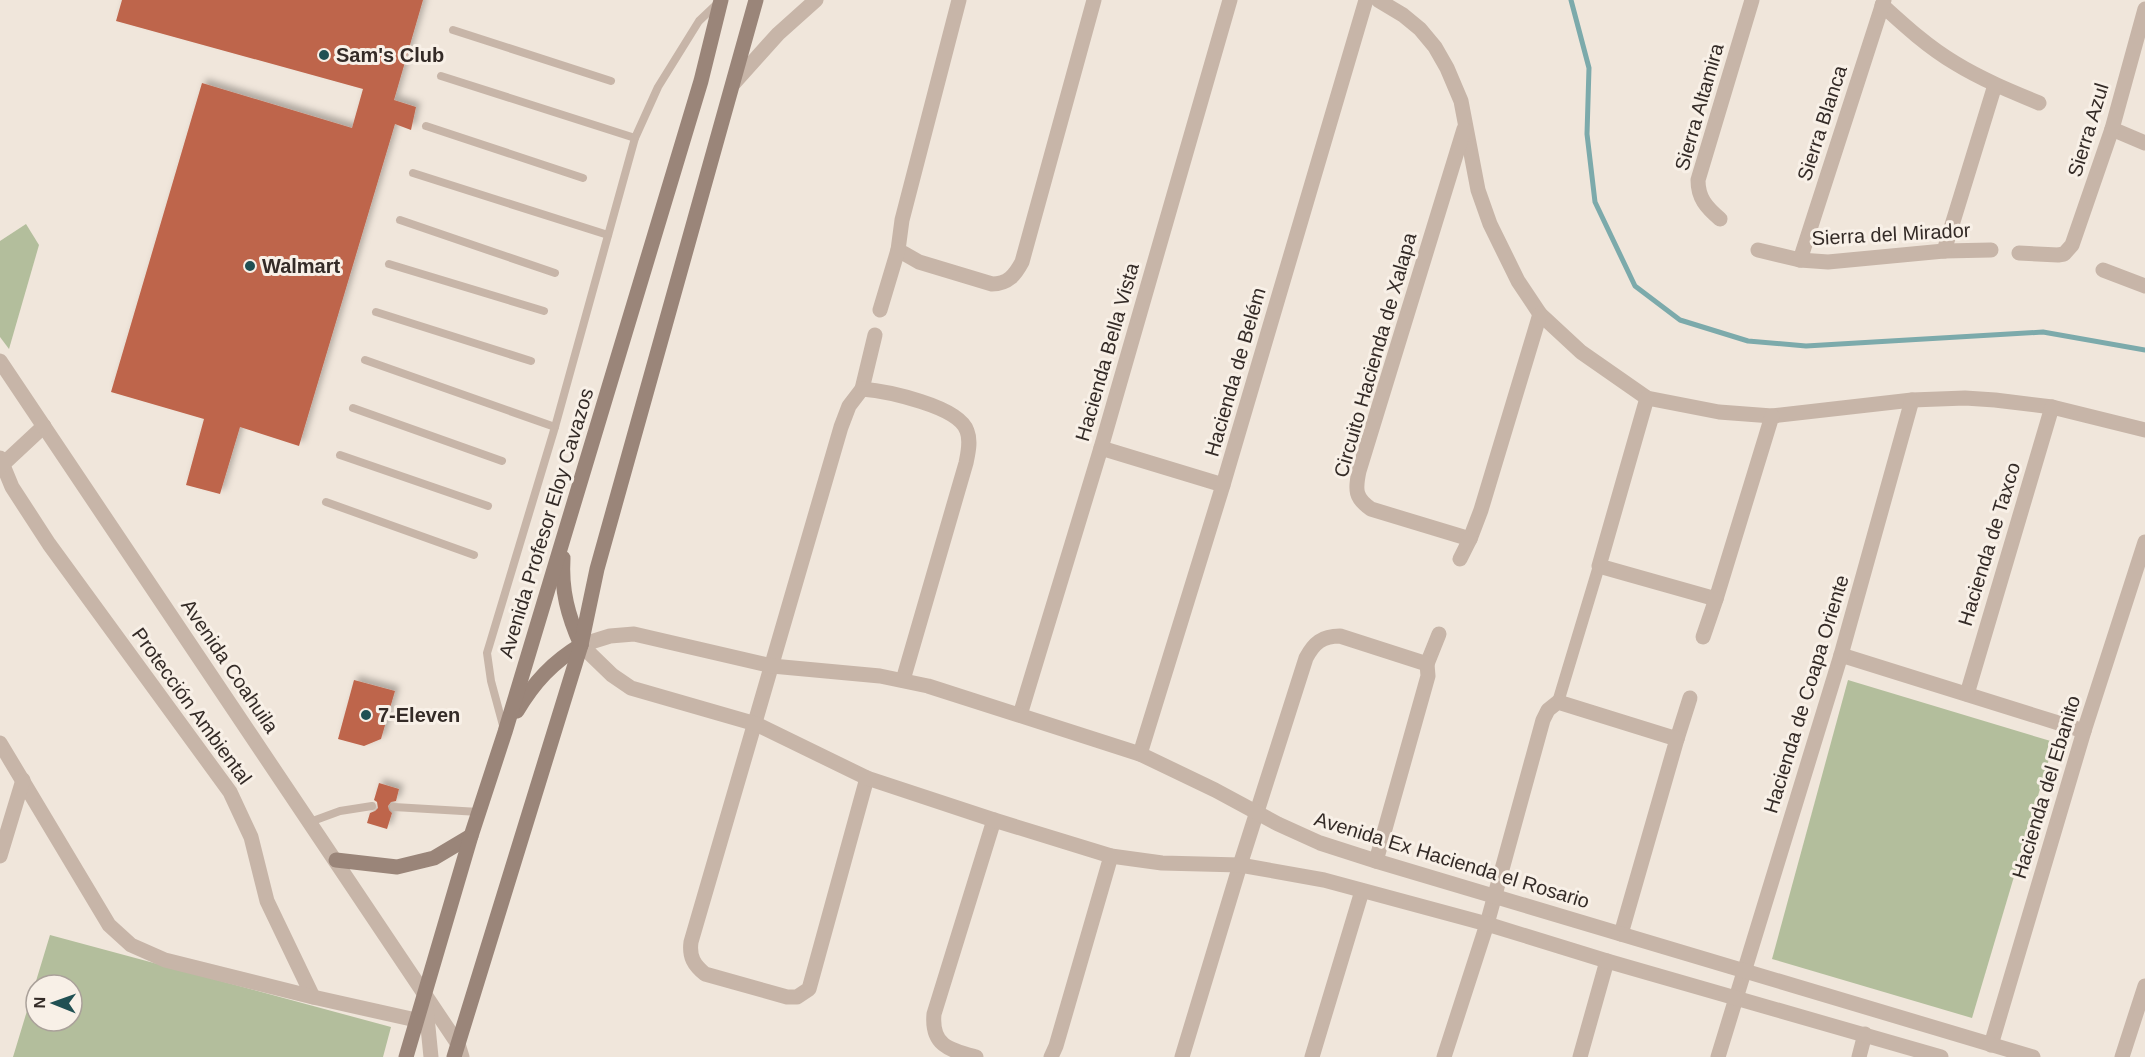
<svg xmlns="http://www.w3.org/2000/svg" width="2145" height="1057" font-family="Helvetica,sans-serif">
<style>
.green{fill:#b3be9c;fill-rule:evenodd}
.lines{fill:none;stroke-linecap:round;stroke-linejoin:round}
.stream{stroke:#7caaab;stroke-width:5}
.building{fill:#be654b;filter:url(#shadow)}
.service{stroke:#c7b5a8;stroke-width:8}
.pedestrian{stroke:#c7b5a8;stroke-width:12}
.minor{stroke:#c7b5a8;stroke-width:15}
.tertiary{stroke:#c7b5a8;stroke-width:15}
.secondary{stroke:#9a8579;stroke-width:15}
.poi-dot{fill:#205053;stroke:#f8f0e7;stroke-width:2}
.labels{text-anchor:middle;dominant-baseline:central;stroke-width:6;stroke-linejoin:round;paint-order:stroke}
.poi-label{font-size:20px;font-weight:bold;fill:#342b27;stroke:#f8f0e7;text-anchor:start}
.street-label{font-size:20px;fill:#342b27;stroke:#f8f0e7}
</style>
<defs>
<filter id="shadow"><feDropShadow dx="4.5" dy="-4.5" stdDeviation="3" flood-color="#0004"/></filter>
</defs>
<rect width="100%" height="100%" fill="#f0e6db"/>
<g class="green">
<path d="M26 224 39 245 9 349 0 337V241Z"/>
<path d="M1848 680 2054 742 1972 1018 1772 959Z"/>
<path d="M50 935 391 1027 383 1057H13ZM36 985H72V1021H36Z"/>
</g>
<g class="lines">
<path class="stream" d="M1571 0 1589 68 1587 134 1595 202 1635 286 1680 320 1748 341 1806 346 2043 332 2145 350"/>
</g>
<g class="building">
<path d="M122 0H423L394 100 416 107 411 130 395 124 299 446 240 427 220 494 186 485 204 419 111 392 202 83 352 128 363 89 116 21Z"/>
<path d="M354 680 395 691 381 739 364 746 338 739Z"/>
<path d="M379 783 399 789 396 801 391 802 388 806 389 810 392 813 387 829 367 823 370 813 375 811 378 808 377 802 374 800Z"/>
</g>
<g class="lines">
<g class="service">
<path d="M453 30 611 81"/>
<path d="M441 76 635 138"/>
<path d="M426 126 583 178"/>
<path d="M413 173 608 235"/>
<path d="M400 220 555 273"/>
<path d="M389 264 544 311"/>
<path d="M376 312 531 361"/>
<path d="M365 360 555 427"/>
<path d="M353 408 502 461"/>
<path d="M340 455 488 506"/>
<path d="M326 502 474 555"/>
<path d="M504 729 491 681 487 653 555 427 635 138 658 87 699 21 718 3"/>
<path d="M394 807 479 812"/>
<path d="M310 822 340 811 372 806"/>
</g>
<path class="pedestrian" d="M1558 702 1599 566"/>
<g class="minor">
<path d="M959 0 902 220 898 250 919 262 992 284C1008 284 1015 275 1022 262L1094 0"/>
<path d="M1378 0 1403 15 1420 29 1435 47 1447 68 1461 101 1478 190 1490 224 1518 281 1540 314 1581 352 1647 398 1719 412 1772 416 1912 400 1965 398 1995 400 2052 407 2145 430"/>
<path d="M1882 5C1905 26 1928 47 1955 63 1981 79 2010 91 2039 103"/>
<path d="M734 83 778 34 816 0"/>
<path d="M1464 129 1359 471C1355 490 1355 498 1371 509L1470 539 1481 510 1540 314"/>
<path d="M2112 129 2145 143"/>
<path d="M1720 219C1706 207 1698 198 1698 180L1752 0"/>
<path d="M1758 250 1800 260 1828 262 1944 251 1991 250"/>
<path d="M1944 251 1995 85"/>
<path d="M2019 253 2058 255 2064 254 2072 245 2112 129 2145 9"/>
<path d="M1800 260 1884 0"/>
<path d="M2103 270 2145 286"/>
<path d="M880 310 898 250"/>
<path d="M862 389 875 335"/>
<path d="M1647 398 1599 566 1716 599 1772 416"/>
<path d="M1101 448 1223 485"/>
<path d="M0 458 12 487 49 544 230 792 251 837 267 901 313 997"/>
<path d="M0 467 44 426"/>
<path d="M1460 559 1470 539"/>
<path d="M1703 637 1716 599"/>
<path d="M1841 655 2084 731"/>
<path d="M1427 664 1439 634"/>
<path d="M1967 694 2052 407"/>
<path d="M1020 715 1101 448 1230 0"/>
<path d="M1677 739 1690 698"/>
<path d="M0 743 109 925 131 945 165 960 313 997 416 1020"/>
<path d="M1140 754 1223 485 1366 0"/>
<path d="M867 778 809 989 797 997H787L705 974C694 965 689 957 691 942L841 427 849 406 862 389C886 391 959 406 967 431 971 441 968 453 966 463L903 680"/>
<path d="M0 856 23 780"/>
<path d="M1991 1045 2084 731 2145 542"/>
<path d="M976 1057C950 1050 931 1046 934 1014L994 820"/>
<path d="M1051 1057 1056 1046 1111 856"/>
<path d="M1182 1057 1240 865 1306 658C1314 643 1322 636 1340 636L1427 664 1428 676 1376 861"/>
<path d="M1312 1057 1362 891"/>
<path d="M1444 1057 1487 924 1543 720 1548 710 1558 702 1677 739 1621 934"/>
<path d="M1580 1057 1607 961"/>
<path d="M1718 1057 1841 655 1912 400"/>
<path d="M1859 1057 1865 1034"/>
<path d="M1941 1057 1607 961 1487 924 1324 880 1240 865 1162 863 1111 856 994 820 867 778 756 724 631 688 612 675 581 645 610 636 634 634 772 666 880 676 928 686 1140 754 1215 790 1278 824 1320 843 1376 861 2033 1057"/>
<path d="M2122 1057 2145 986"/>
</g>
<g class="tertiary">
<path d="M0 361 458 1044 462 1057"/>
<path d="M425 997 431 1057"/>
</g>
<g class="secondary">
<path d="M563 558C561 590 568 616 581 645"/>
<path d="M517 711C534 682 553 662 581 645"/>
<path d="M336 860 397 867 434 858 471 836"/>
<path d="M406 1057 471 836 505 732 701 81 721 0"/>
<path d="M454 1057 581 645 597 569 756 0"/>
</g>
</g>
<g class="poi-dot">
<circle cx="324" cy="55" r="6"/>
<circle cx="250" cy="266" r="6"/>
<circle cx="366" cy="715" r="6"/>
</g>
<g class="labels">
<g class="poi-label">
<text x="336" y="55">Sam's Club</text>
<text x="262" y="266">Walmart</text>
<text x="378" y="715">7-Eleven</text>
</g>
<g class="street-label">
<text transform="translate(1699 107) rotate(-74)">Sierra Altamira</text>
<text transform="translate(1822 123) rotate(-72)">Sierra Blanca</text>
<text transform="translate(2088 130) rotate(-73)">Sierra Azul</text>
<text transform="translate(1891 234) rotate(-3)">Sierra del Mirador</text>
<text transform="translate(1107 352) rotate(-74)">Hacienda Bella Vista</text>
<text transform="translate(1375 355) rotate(-74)">Circuito Hacienda de Xalapa</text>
<text transform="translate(1235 372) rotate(-74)">Hacienda de Belém</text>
<text transform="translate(546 523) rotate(-73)">Avenida Profesor Eloy Cavazos</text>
<text transform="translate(1989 544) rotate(-73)">Hacienda de Taxco</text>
<text transform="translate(230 666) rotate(56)">Avenida Coahuila</text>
<text transform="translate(1806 694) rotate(-73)">Hacienda de Coapa Oriente</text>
<text transform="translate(192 706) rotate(54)">Protección Ambiental</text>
<text transform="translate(2046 787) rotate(-73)">Hacienda del Ebanito</text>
<text transform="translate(1452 860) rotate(17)">Avenida Ex Hacienda el Rosario</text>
</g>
</g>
<g transform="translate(54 1003) rotate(271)"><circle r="28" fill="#f8f0e7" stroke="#aaa19a" stroke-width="1.5"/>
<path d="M0-4.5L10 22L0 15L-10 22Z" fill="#205053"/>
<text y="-9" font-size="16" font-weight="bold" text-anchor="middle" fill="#342b27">N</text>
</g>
</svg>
